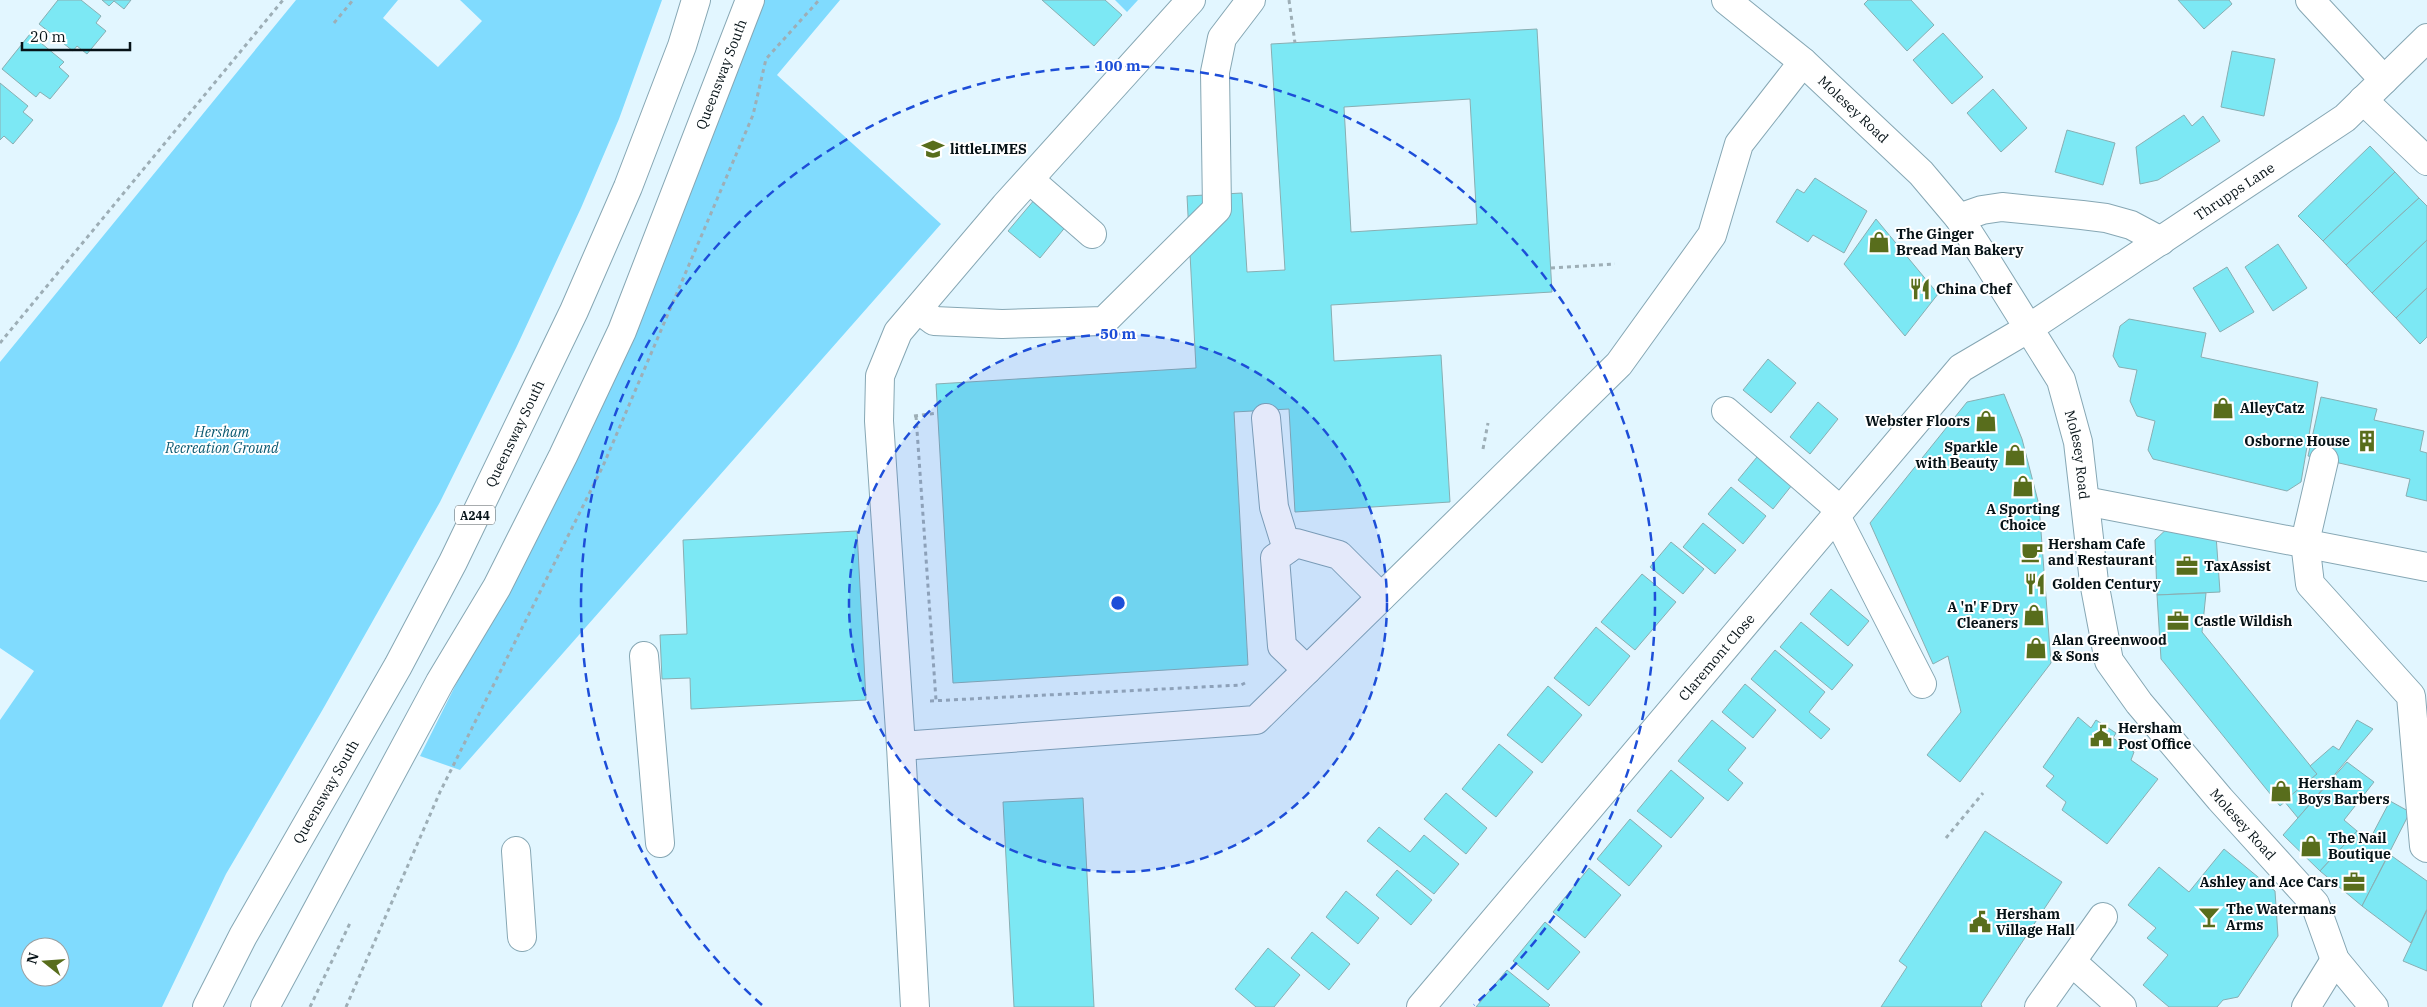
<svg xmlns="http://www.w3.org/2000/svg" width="2427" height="1007" font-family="'IBM Plex Serif',serif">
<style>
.green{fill:#80dbfe;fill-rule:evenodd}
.building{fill:#7ce8f4;stroke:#89aeb2;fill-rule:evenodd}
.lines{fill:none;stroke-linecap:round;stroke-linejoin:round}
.minor-casing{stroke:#86a7b4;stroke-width:30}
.major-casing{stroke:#86a7b4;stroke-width:30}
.path{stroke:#9daeb6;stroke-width:3;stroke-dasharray:4 4;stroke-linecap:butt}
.minor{stroke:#fff;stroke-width:28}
.major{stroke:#fff;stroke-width:28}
.ring{fill:none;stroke:#1d4ed8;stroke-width:2.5;stroke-dasharray:9 6}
.labels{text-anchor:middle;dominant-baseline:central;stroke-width:4;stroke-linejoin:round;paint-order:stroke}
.shield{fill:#fff;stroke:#51595d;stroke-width:1}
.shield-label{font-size:12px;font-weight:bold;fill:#061217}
.street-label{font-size:14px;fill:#061217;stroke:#fff}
.poi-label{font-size:14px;font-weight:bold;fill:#061217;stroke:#fff;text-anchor:start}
.park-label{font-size:14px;font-style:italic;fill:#095870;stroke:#fff}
.centre{fill:#1d4ed8;stroke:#fff;stroke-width:2.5}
.ring-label{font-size:15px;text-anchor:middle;font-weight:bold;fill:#1d4ed8;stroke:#fff;stroke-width:4;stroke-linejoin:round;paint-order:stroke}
</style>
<rect width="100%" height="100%" fill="#e2f6ff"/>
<g class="green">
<path d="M296 0H398L383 18 438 67 482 21 460 0H662L619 119 581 208 517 346 440 502 323 709 226 874 162 1007H0V720L34 671 0 648V362ZM30 947H60V977H30Z"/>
<path d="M758 0H840L777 75 941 224 460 770 420 756 651 295 734 57Z"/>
<path d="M1115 0H1138L1127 12Z"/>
</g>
<g class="building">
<path d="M58 0H81L101 16 96 23 106 31 87 54 77 46 73 51 39 24Z"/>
<path d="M102 0H131L124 9 114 1 109 6Z"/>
<path d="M1042 0H1105L1122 15 1094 46Z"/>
<path d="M1868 0H1911L1934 25 1907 51 1864 4Z"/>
<path d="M2178 0H2229L2232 4 2204 29Z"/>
<path d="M1537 29 1552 292 1331 305 1334 361 1441 355 1450 502 1295 512 1289 409 1234 412 1248 665 953 683 936 384 1196 368 1187 196 1242 193 1247 272 1285 270 1271 44ZM1470 99 1477 224 1351 232 1344 107Z"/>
<path d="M1943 33 1983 77 1952 104 1913 60Z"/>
<path d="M30 34 64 62 59 67 69 76 50 99 40 92 36 97 2 69Z"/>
<path d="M2232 51 2275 59 2264 116 2221 107Z"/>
<path d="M0 83 28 106 23 112 33 120 13 144 4 136 0 140Z"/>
<path d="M1993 89 2027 128 2001 152 1967 113Z"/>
<path d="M2184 115 2192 126 2203 116 2220 141 2158 180 2140 184 2136 147Z"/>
<path d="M2067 130 2115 143 2103 185 2055 172Z"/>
<path d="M2370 146 2395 172 2323 241 2298 216Z"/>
<path d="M2395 172 2419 198 2346 265 2323 241Z"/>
<path d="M1815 178 1867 211 1844 253 1813 235 1808 242 1776 222 1797 189 1804 193Z"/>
<path d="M2419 198 2427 206V240L2372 293 2346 265Z"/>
<path d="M1035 199 1067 225 1040 258 1008 231Z"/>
<path d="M1876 219 1938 294 1905 336 1844 264Z"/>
<path d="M2427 240V288L2396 318 2372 293Z"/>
<path d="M2278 244 2307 288 2273 311 2245 267Z"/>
<path d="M2227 267 2254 312 2220 332 2193 288Z"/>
<path d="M2427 288V337L2420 344 2396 318Z"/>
<path d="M2129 319 2206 333 2201 357 2318 382 2301 482 2287 491 2153 459 2148 450 2155 421 2137 416 2130 401 2137 370 2119 367 2113 356 2120 326Z"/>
<path d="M1768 359 1796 383 1771 413 1743 390Z"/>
<path d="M2004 394 2022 439 2039 505 2051 663 1960 782 1927 755 1961 712 1948 656 1933 664 1870 523 1967 402Z"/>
<path d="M2321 397 2377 409 2374 420 2424 431 2420 451 2427 453V501L2406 496 2410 479 2308 456Z"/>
<path d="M1818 402 1838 419 1810 454 1790 437Z"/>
<path d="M1757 457 1792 485 1773 509 1738 480Z"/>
<path d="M1731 487 1766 516 1743 544 1708 514Z"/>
<path d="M1703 523 1736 550 1715 574 1683 547Z"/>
<path d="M2171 525 2216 535 2220 592 2157 595 2155 540Z"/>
<path d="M857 531 866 700 691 709 690 678 662 679 660 635 687 634 683 540Z"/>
<path d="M1671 542 1704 569 1683 594 1650 567Z"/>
<path d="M1642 574 1676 602 1635 650 1601 622Z"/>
<path d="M1831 589 1869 621 1848 646 1810 614Z"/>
<path d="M2206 593 2202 632 2317 774 2280 806 2161 659 2157 595Z"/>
<path d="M1801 622 1853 665 1832 690 1780 647Z"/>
<path d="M1596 627 1630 656 1589 706 1554 678Z"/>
<path d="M1775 650 1825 692 1809 712 1830 729 1821 739 1751 679Z"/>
<path d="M1745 684 1776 710 1753 738 1722 712Z"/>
<path d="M1548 686 1582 715 1542 763 1507 735Z"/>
<path d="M2078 717 2091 728 2096 720 2116 733 2113 738 2134 752 2131 760 2158 779 2107 844 2062 810 2066 802 2046 786 2054 776 2043 767Z"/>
<path d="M1712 720 1746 748 1728 770 1743 783 1728 801 1678 761Z"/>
<path d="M2357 720 2373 729 2298 818 2284 801 2317 774 2310 766 2333 746 2339 750Z"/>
<path d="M1499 744 1533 772 1496 817 1462 789Z"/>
<path d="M2347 762 2374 782 2344 820 2357 831 2320 871 2283 835Z"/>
<path d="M1671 770 1704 798 1671 838 1637 811Z"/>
<path d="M1446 793 1487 828 1466 854 1424 819Z"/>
<path d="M1083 798 1094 1007H1014L1003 802Z"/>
<path d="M2390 801 2410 812 2362 906 2320 871 2357 831 2370 839Z"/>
<path d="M1630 819 1662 846 1629 886 1597 859Z"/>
<path d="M1379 827 1410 852 1424 835 1459 864 1434 894 1367 841Z"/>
<path d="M1985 831 2062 882 1981 1004 1982 1007H1881L1907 967 1899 961Z"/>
<path d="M2224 849 2275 891 2278 936 2238 997 2223 1000 2217 1007H2169L2143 985 2168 955 2147 938 2156 928 2128 905 2159 867 2189 892Z"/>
<path d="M2389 854 2427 881V909L2411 943 2362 906Z"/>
<path d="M1589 868 1621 895 1585 938 1553 912Z"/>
<path d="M1397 870 1432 900 1411 925 1376 895Z"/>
<path d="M1346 891 1379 918 1358 944 1326 917Z"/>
<path d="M2427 910V971L2403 961Z"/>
<path d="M1545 922 1580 952 1548 990 1513 961Z"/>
<path d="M1312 932 1350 964 1329 990 1291 958Z"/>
<path d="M1268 948 1300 975 1274 1007H1256L1235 989Z"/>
<path d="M1507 970 1550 1005 1548 1007H1476Z"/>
</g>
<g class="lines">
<g class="minor-casing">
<g id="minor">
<path id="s1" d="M1726 0 1803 62 1921 173 1959 218 1986 260 2061 380 2078 442 2094 582 2109 661 2139 703 2220 799 2315 904 2335 960 2374 1007"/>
<path d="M2310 0 2384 80"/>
<path d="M2363 100 2427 161"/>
<path d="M1030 180 1092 234"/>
<path d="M1959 218 1982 210 2002 207 2082 215 2106 218 2131 225 2161 241"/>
<path d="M918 309 934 321 1002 324 1104 321 1217 209 1215 72 1222 38 1251 0"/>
<path d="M1726 411 1840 510"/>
<path d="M1266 418 1274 507 1287 549"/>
<path d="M2324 460 2305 542 2310 584 2411 696 2424 846 2427 848"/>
<path d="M2085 501 2427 567"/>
<path d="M1836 516 1922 684"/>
<path d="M644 656 660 843"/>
<path d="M1307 670 1282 646 1275 558 1296 543 1339 555 1381 597"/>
<path d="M901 746 1256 720 1619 364 1712 235 1739 144 1803 62"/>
<path d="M516 851 522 937"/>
<path d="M2072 962 2122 1007"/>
<path d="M915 1007 901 746 879 421 880 376 898 332 1005 206 1191 0"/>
<path id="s2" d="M1421 1007 1961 368 2029 328 2345 118 2427 38"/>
<path d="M2039 1007 2103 917"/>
<path d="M2306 1007 2335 960"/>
</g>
</g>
<g class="major-casing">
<g id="major">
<path id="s3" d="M207 1007 243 936 398 666 453 562 574 311 628 187 682 46 696 0"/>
<path id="s4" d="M265 1007 440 682 497 587 563 456 622 331 750 0"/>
</g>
</g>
<g class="path">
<path d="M1289 0 1295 43"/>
<path d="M334 23 353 0"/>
<path d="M1551 268 1615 264"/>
<path d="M0 343 283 0"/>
<path d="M914 416 937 413"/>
<path d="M916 416 936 700"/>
<path d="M1483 449 1488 423"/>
<path d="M930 701 1241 685 1245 683"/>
<path d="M1946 838 1983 793"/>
<path d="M310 1007 351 921"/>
<path d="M346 1007 440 792 603 466 753 115 766 59 819 0"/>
</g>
<use href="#minor" class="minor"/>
<use href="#major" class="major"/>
</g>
<circle cx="1118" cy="603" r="269" fill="#1d4ed8" fill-opacity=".12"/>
<g class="ring">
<circle cx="1118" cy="603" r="269"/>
<path d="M762 1005A537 537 0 1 1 1474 1005"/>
</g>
<defs>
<g id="school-bare" transform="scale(1.725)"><path d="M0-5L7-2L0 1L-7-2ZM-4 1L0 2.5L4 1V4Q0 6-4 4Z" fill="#586d1c" stroke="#fff" stroke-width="2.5" paint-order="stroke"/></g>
<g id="shop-bare" transform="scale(1.725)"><path d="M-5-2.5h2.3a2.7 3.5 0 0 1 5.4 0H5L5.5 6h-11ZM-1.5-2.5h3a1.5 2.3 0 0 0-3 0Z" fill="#586d1c" stroke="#fff" stroke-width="2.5" paint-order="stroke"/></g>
<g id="restaurant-bare" transform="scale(1.725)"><path d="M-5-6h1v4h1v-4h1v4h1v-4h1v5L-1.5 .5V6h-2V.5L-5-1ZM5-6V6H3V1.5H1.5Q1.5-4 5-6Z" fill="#586d1c" stroke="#fff" stroke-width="2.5" paint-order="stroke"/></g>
<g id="building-bare" transform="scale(1.725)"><path d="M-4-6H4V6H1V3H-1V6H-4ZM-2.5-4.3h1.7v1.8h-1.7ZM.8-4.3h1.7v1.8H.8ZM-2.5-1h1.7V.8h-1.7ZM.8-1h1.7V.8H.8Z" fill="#586d1c" stroke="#fff" stroke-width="2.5" paint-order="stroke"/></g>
<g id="cafe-bare" transform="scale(1.725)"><path d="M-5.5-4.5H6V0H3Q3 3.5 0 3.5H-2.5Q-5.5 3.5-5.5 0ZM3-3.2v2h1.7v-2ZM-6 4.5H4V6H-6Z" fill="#586d1c" stroke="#fff" stroke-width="2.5" paint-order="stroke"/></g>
<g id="office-bare" transform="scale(1.725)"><path d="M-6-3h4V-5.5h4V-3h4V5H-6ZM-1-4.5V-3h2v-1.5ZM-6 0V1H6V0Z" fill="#586d1c" stroke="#fff" stroke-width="2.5" paint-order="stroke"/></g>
<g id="civic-bare" transform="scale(1.725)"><path d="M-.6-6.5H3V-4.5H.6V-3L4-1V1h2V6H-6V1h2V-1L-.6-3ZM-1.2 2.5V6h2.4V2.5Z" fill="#586d1c" stroke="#fff" stroke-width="2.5" paint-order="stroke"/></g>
<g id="bar-bare" transform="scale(1.725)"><path d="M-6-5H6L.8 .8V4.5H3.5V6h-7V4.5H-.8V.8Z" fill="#586d1c" stroke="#fff" stroke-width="2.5" paint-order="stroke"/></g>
</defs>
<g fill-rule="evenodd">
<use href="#school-bare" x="933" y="149"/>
<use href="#shop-bare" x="1879" y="242"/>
<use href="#restaurant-bare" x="1920" y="289"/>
<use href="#shop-bare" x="2223" y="408"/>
<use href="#shop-bare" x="1986" y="421"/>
<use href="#building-bare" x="2367" y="441"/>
<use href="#shop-bare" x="2015" y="455"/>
<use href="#shop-bare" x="2023" y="486"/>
<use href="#cafe-bare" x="2032" y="552"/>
<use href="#office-bare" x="2187" y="566"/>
<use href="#restaurant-bare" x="2035" y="584"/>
<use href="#shop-bare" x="2034" y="615"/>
<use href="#office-bare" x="2178" y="621"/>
<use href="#shop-bare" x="2036" y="648"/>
<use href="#civic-bare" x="2101" y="736"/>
<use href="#shop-bare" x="2281" y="791"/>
<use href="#shop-bare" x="2311" y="846"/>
<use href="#office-bare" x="2354" y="882"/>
<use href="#bar-bare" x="2209" y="917"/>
<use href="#civic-bare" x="1980" y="922"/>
</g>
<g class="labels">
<rect class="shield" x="455" y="505.5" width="40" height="19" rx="4"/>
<g class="shield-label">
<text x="475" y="515">A244</text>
</g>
<g class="street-label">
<text stroke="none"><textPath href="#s4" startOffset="1040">Queensway South</textPath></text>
<text stroke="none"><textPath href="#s1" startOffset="168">Molesey Road</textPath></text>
<text stroke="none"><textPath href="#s2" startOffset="1162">Thrupps Lane</textPath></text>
<text stroke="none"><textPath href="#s3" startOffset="651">Queensway South</textPath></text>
<text stroke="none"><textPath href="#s1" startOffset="588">Molesey Road</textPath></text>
<text stroke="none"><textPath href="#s2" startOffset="458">Claremont Close</textPath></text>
<text stroke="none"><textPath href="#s3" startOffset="246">Queensway South</textPath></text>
<text stroke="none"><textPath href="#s1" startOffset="1008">Molesey Road</textPath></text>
</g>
<g class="poi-label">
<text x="950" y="149">littleLIMES</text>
<text x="1896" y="234">The Ginger<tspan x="1896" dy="16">Bread Man Bakery</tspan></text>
<text x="1936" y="289">China Chef</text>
<text x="2240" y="408">AlleyCatz</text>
<text x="1970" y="421" text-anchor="end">Webster Floors</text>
<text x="2350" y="441" text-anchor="end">Osborne House</text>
<text x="1998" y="447" text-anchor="end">Sparkle<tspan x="1998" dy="16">with Beauty</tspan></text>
<text x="2023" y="509" text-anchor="middle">A Sporting<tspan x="2023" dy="16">Choice</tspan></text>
<text x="2048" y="544">Hersham Cafe<tspan x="2048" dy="16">and Restaurant</tspan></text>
<text x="2204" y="566">TaxAssist</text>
<text x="2052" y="584">Golden Century</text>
<text x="2018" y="607" text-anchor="end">A 'n' F Dry<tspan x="2018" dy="16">Cleaners</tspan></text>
<text x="2194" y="621">Castle Wildish</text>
<text x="2052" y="640">Alan Greenwood<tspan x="2052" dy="16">&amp; Sons</tspan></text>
<text x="2118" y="728">Hersham<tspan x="2118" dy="16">Post Office</tspan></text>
<text x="2298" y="783">Hersham<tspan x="2298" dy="16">Boys Barbers</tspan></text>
<text x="2328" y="838">The Nail<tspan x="2328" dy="16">Boutique</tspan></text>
<text x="2338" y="882" text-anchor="end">Ashley and Ace Cars</text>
<text x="2226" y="909">The Watermans<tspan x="2226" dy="16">Arms</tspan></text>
<text x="1996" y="914">Hersham<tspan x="1996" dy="16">Village Hall</tspan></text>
</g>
<g class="park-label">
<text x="222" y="432">Hersham<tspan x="222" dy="16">Recreation Ground</tspan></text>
</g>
</g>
<circle cx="1118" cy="603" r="8" class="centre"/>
<g class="ring-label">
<text x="1118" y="71">100 m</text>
<text x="1118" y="339">50 m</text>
</g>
<g transform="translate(45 962) rotate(287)"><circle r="24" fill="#ffffff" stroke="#9ba0a2"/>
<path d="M0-4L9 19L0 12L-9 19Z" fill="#586d1c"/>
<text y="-8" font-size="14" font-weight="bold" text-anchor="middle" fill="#061217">N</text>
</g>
<path d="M22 42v8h108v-8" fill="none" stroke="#061217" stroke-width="2.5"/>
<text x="30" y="42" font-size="15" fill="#061217" stroke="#ffffff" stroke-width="4" paint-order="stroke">20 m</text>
</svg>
